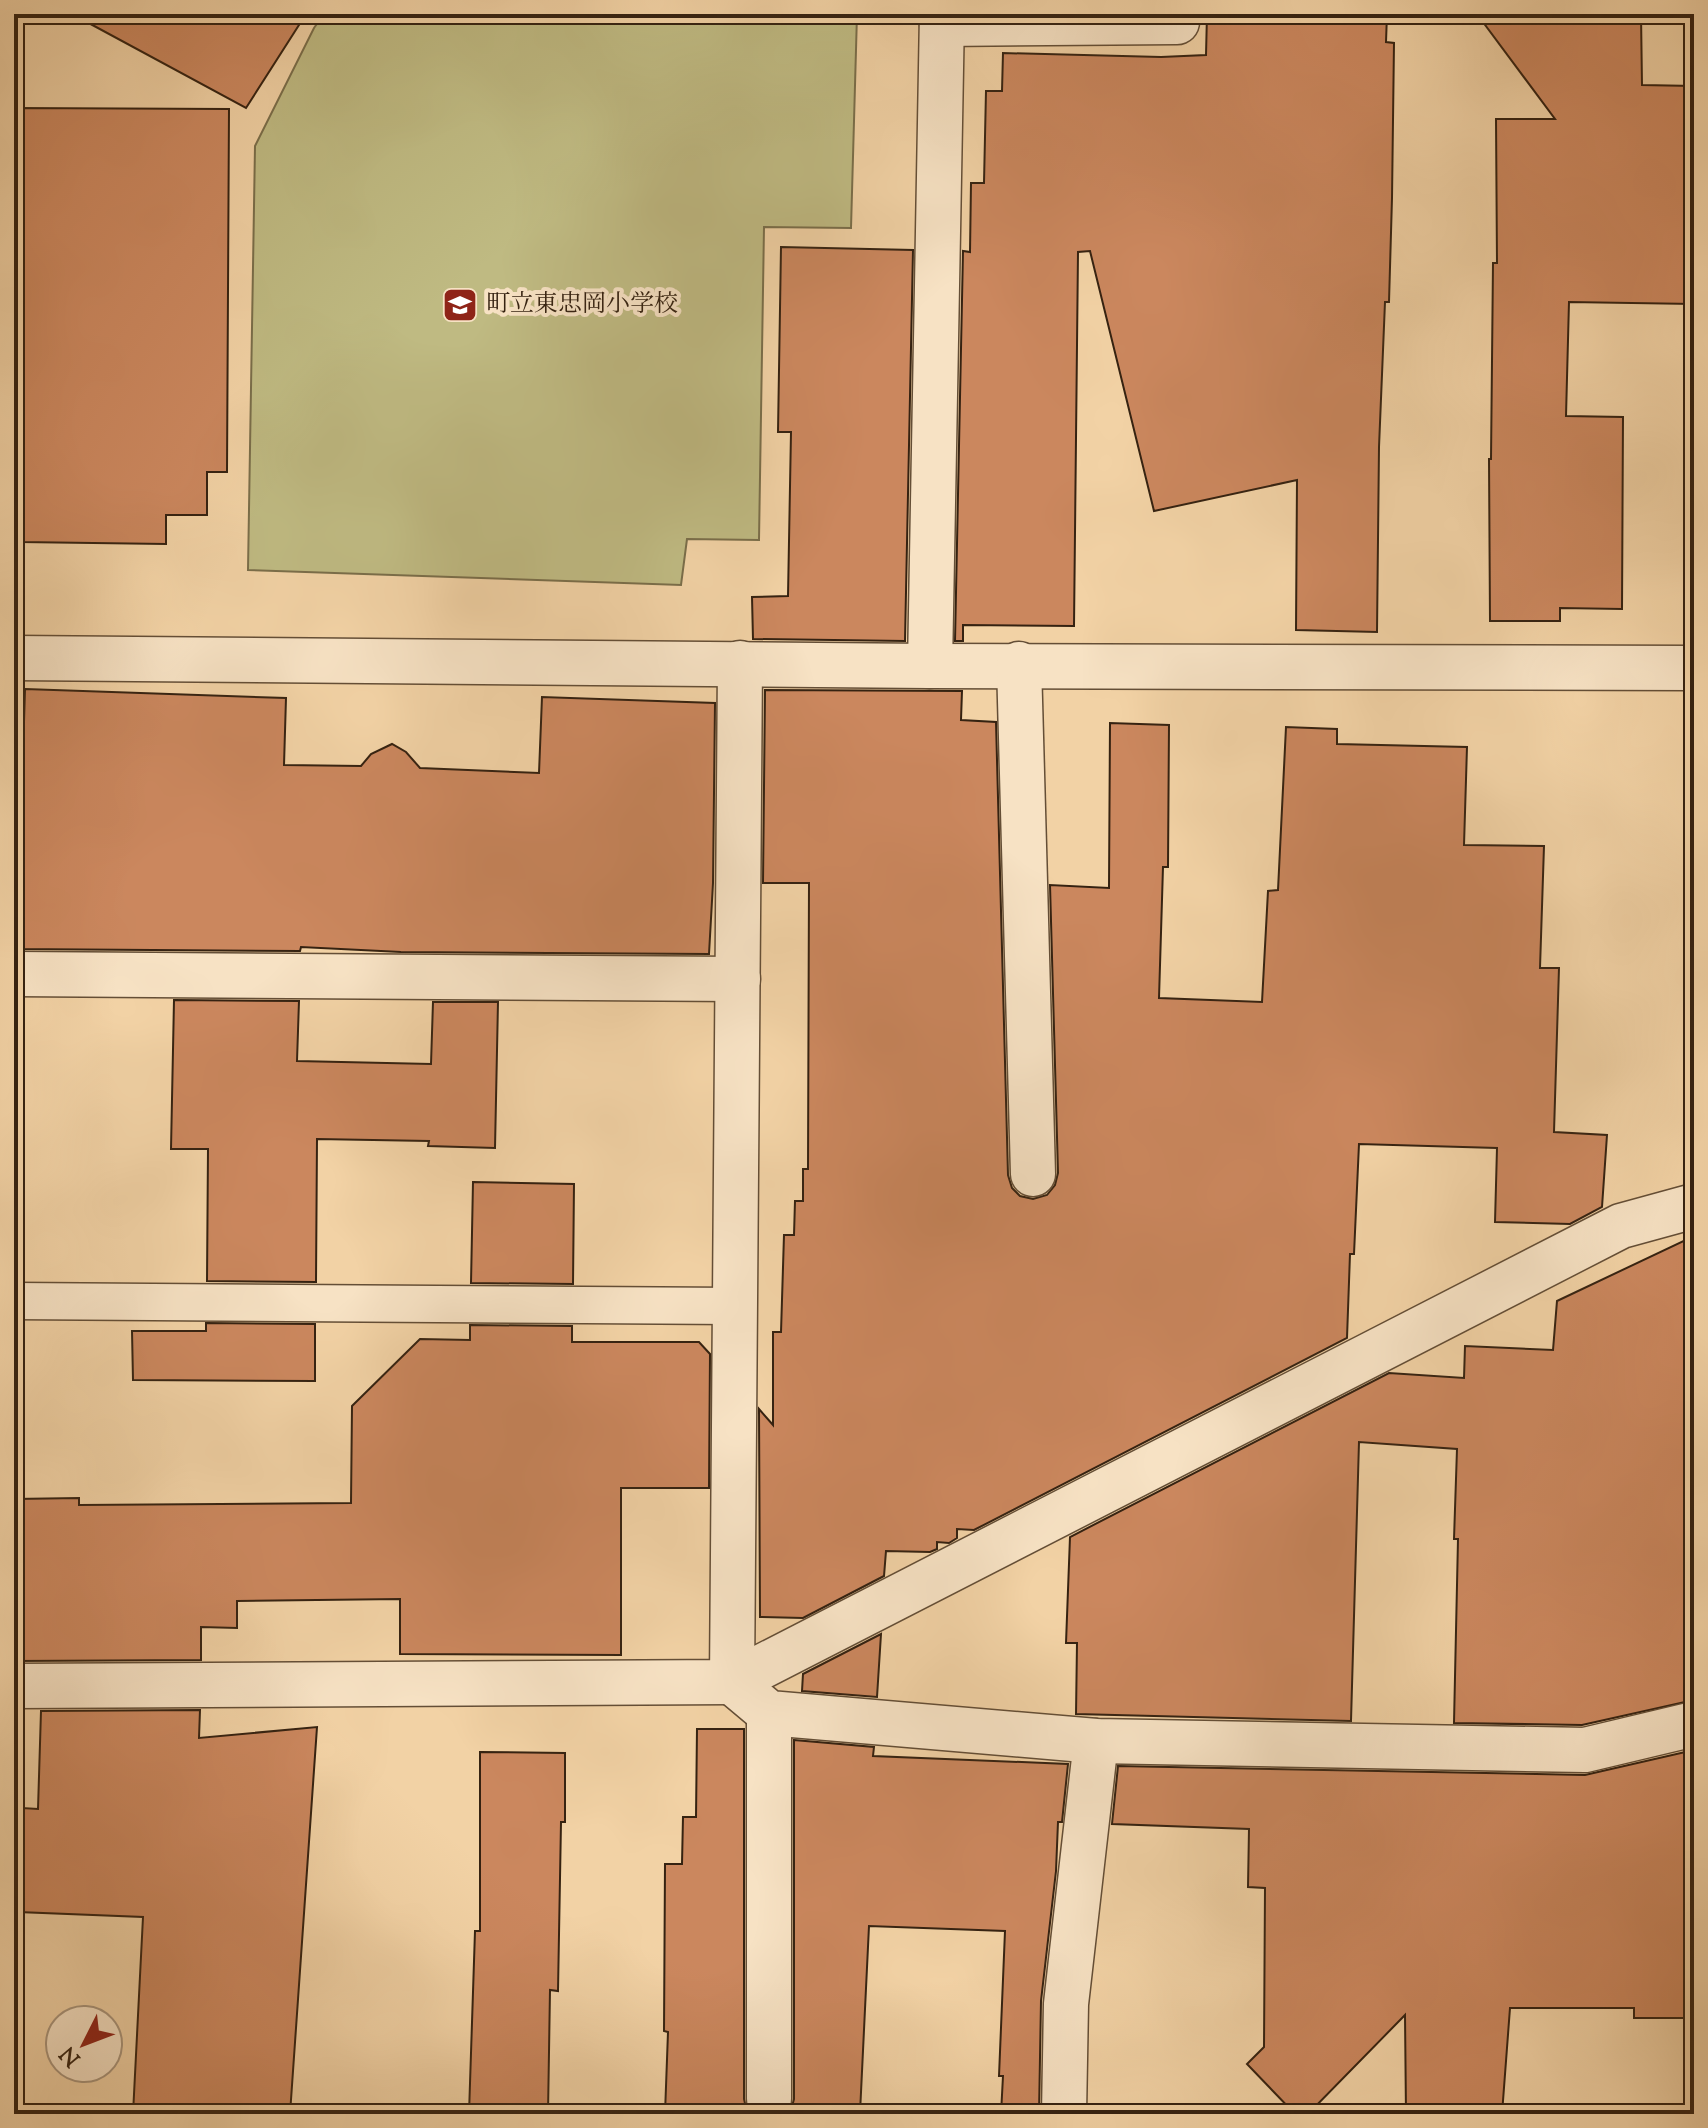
<svg xmlns="http://www.w3.org/2000/svg" width="1708" height="2128" font-family="'Sorts Mill Goudy','Noto Serif JP',serif">
<style>
.green{fill:#bfba82;stroke:#7a6e4a;stroke-width:2}
.building{fill:#cb875e;stroke:#352211;stroke-width:2}
.lines{fill:none;stroke-linecap:round;stroke-linejoin:round}
.lane-casing{stroke:#644e36;stroke-width:39}
.street-casing{stroke:#644e36;stroke-width:47}
.lane{stroke:#f7e2c4;stroke-width:36}
.street{stroke:#f7e2c4;stroke-width:44}
.labels{text-anchor:middle;dominant-baseline:central;stroke-width:8;stroke-linejoin:round;paint-order:stroke}
.poi-label{font-size:24px;fill:#352211;stroke:#f7e2c4;text-anchor:start}
</style>
<rect width="100%" height="100%" fill="#f2d2a5"/>
<filter id="stains"><feTurbulence type="fractalNoise" baseFrequency=".0025" numOctaves="4"/><feColorMatrix values="0 0 0 0 .2 0 0 0 0 .09 0 0 0 0 .02 0 0 0 .5 -.17"/></filter>
<radialGradient id="worn" r=".72"><stop offset=".6" stop-color="#630" stop-opacity="0"/><stop offset="1" stop-color="#630" stop-opacity=".3"/></radialGradient>
<path class="green" d="M324 14H857L851 228 764 227 759 540 687 539 681 585 248 570 255 146 314 28Z"/>
<g class="building">
<path d="M72 14H306L246 108Z"/>
<path d="M1207 14H1387L1386 42 1394 43 1392 198 1389 302H1385L1379 447 1377 632 1296 630 1297 480 1154 511 1090 251 1078 252 1074 626 963 625V641H955L963 251 970 252 971 183H984L986 91H1002L1003 53 1161 57 1206 55Z"/>
<path d="M1477 14H1641L1642 85 1694 86V304L1569 302 1566 416 1623 417 1622 609 1560 608V621H1490L1489 459H1491L1493 263H1497L1496 119H1555Z"/>
<path d="M14 108 229 109 227 472H207V515H166V544L20 542V517H14Z"/>
<path d="M781 247 913 250 905 641 753 639 752 597 788 596 791 432H778Z"/>
<path d="M25 689 286 698 284 765 361 766 371 754 392 744 406 752 420 768 539 773 542 697 715 703 713 883 709 954 401 952 301 947 300 951 14 949V883H19Z"/>
<path d="M765 690 962 691 961 720 996 722 1008 1175 1012 1188 1020 1196 1033 1199 1047 1195 1055 1185 1058 1173 1050 885 1109 888 1110 723 1169 725 1168 867H1163L1159 998 1262 1002 1268 891 1278 890 1286 727 1337 729V744L1467 747 1464 845 1544 846 1540 968H1559L1554 1132 1607 1135 1602 1207 1570 1224 1495 1222 1497 1148 1359 1144 1354 1254H1350L1347 1338 974 1530 957 1529V1538L949 1543 937 1542V1549L930 1552 886 1551 884 1576 803 1618 760 1617 759 1409 773 1425V1332H781L784 1235H794L795 1201H803V1169H808L809 883H763Z"/>
<path d="M174 1000 299 1001 297 1061 431 1064 433 1002H498L495 1148 428 1146 429 1141 317 1139 316 1282 207 1281 208 1149H171Z"/>
<path d="M473 1182 574 1184 573 1284 471 1283Z"/>
<path d="M1694 1236V1700L1582 1725 1454 1723 1458 1539H1454L1457 1449 1359 1442 1351 1721 1076 1714 1077 1643H1066L1070 1537 1389 1373 1464 1378 1465 1346 1553 1350 1557 1301Z"/>
<path d="M206 1323 315 1324V1381L133 1380 132 1331H206Z"/>
<path d="M470 1325 572 1326V1342H699L710 1354 709 1488H621V1655L400 1654V1599L237 1601V1628L201 1627V1660L14 1661V1499L79 1498V1505L351 1503 352 1406 420 1339 470 1340Z"/>
<path d="M881 1634 877 1697 802 1691 803 1674Z"/>
<path d="M200 1710 199 1738 317 1727 290 2114H133L143 1917 18 1912 22 1808 38 1809 41 1711Z"/>
<path d="M697 1729H744V2099L746 2108 740 2107 739 2114H665L668 2032 664 2031 665 1864H682L683 1817H696Z"/>
<path d="M794 1740 874 1747 873 1756 1068 1764 1062 1822H1058L1056 1871 1041 2001 1039 2114H1001L1003 2076H999L1005 1931 869 1926 860 2113 791 2110 794 2099Z"/>
<path d="M1694 1750V2018H1634V2008H1510L1502 2114H1406L1405 2015 1308 2114H1295L1247 2064 1264 2047 1265 1888 1248 1887 1249 1829 1112 1824 1118 1766 1585 1775Z"/>
<path d="M480 1752 565 1753V1822H561L558 1991 550 1990 548 2114H469L475 1931H480Z"/>
</g>
<g class="lines">
<g class="lane-casing">
<path id="lane" d="M14 1301 735 1306"/>
</g>
<g class="street-casing">
<g id="street">
<path d="M942 24 1177 22 1176 14"/>
<path d="M14 658 930 666 1694 668"/>
<path d="M1019 664 1033 1174"/>
<path d="M930 666 942 14"/>
<path d="M14 974 738 979"/>
<path d="M732 1682 740 663"/>
<path d="M732 1682 769 1713 1096 1741 1585 1750 1694 1724"/>
<path d="M14 1686 732 1682 1621 1226 1694 1206"/>
<path d="M769 1713V2099"/>
<path d="M1064 2114 1066 2004 1096 1741"/>
</g>
</g>
<use href="#lane" class="lane"/>
<use href="#street" class="street"/>
</g>
<defs>
<g id="school-square" transform="scale(1.8)"><rect x="-9" y="-9" width="18" height="18" rx="4" fill="#8f2418" stroke="#f7e2c4"/><path d="M0-5L7-2L0 1L-7-2ZM-4 1L0 2.5L4 1V4Q0 6-4 4Z" fill="#fff"/></g>
</defs>
<g fill-rule="evenodd">
<use href="#school-square" x="460" y="305"/>
</g>
<g class="labels">
<g class="poi-label">
<text x="486" y="305">町立東忠岡小学校</text>
</g>
</g>
<rect width="1708" height="2128" fill="none" stroke="#f2d2a5" stroke-width="48"/>
<rect x="16" y="16" width="1676" height="2096" fill="none" stroke="#352211" stroke-width="4"/>
<rect x="24" y="24" width="1660" height="2080" fill="none" stroke="#352211" stroke-width="2"/>
<g transform="translate(84 2044) rotate(228)"><circle r="38" fill="#f7e2c4" stroke="#a9957c" stroke-width="2"/>
<path d="M0-6L14 30L0 20L-14 30Z" fill="#8f2418"/>
<text y="-12" font-size="22" font-weight="bold" text-anchor="middle" fill="#352211">N</text>
</g>
<rect width="100%" height="100%" filter="url(#stains)"/>
<rect width="100%" height="100%" fill="url(#worn)"/>
</svg>
